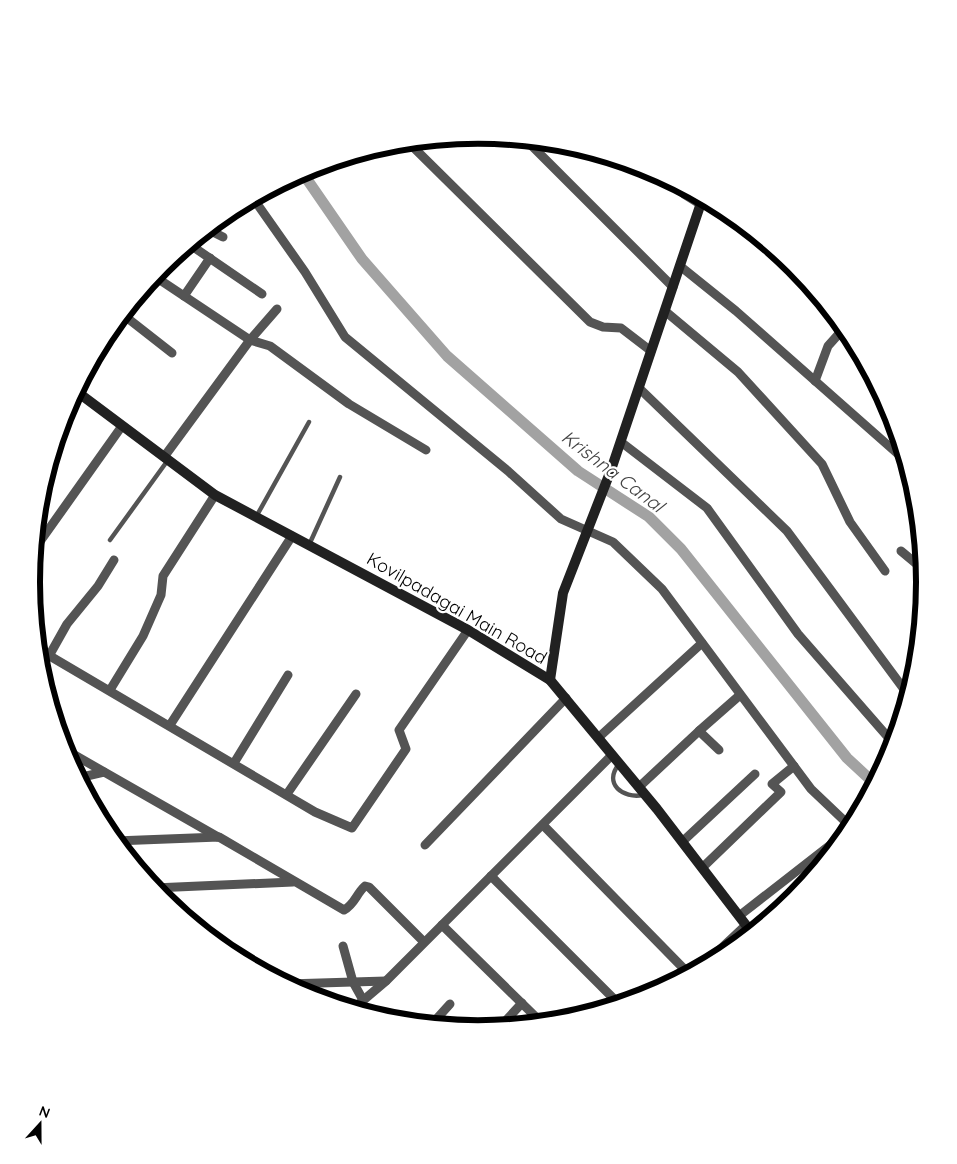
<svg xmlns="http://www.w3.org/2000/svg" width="957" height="1164" font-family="Quicksand,sans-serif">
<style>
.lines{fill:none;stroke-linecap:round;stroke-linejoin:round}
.canal{stroke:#a2a2a2;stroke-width:11}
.lane{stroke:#545454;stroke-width:4.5}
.street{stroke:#545454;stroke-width:9}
.secondary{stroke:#212121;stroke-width:10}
.labels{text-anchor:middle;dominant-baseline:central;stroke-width:4.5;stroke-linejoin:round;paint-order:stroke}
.street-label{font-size:18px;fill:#000;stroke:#fff}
.water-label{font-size:19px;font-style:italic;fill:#434343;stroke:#fff}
.rim{fill:none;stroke:#000;stroke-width:6}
</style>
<rect width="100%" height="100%" fill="#fff"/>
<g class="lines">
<path class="canal" d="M302 172 362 259 447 356 578 471 649 517 681 549 847 758 875 784"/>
<g class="lane">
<path d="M659 174 683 196 699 206"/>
<path d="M256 517 309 422"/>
<path d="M110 540 168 460"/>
<path d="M309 545 340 477"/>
<path d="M619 764C603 784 623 799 643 795"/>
</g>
<g class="street">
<path d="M525 139 673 287"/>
<path d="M408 142 590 322 603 327 621 328 651 351"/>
<path d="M253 198 305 272 345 337 508 471 561 519 613 542 662 589 811 789 852 828 739 916"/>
<path d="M207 229 223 237"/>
<path d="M189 244 262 294"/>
<path d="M680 266 736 311 907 462"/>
<path d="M157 278 250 340 270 346 349 404 426 450"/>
<path d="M184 296 210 258"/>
<path d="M665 311 738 372 822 464 850 522 885 571"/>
<path d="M126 317 172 353"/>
<path d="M94 358 171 258"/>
<path d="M815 381 828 346 845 327"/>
<path d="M639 388 787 531 909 696"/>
<path d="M621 442 707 508 798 634 894 744"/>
<path d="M164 457 250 340 277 309"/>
<path d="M34 550 122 426"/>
<path d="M901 551 925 571"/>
<path d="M38 649 315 812 352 828 406 749 399 730 468 630"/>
<path d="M49 656 67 624 98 586 114 560"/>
<path d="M110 690 143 636 161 595 163 576 215 495"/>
<path d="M170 725 292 536"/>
<path d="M699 731 740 695"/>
<path d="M598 738 702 643"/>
<path d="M64 749 218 837"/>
<path d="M234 763 288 675"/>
<path d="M78 778 104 772"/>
<path d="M639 787 699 731 719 750"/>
<path d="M287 794 356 694"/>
<path d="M543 825 689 974"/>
<path d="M115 841 219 837 344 910C355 904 356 894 365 886L369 887 423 941"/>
<path d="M682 842 755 774"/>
<path d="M425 845 566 698"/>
<path d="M702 868 781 792 772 784 794 766"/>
<path d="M491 876 619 1004"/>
<path d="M154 888 293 882"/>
<path d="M442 925 542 1023"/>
<path d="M343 946 353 982 363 1000"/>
<path d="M698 970 746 925"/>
<path d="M287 984 386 981"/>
<path d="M353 1009 386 981 612 755"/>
<path d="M431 1025 450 1004"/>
<path d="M500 1027 522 1003"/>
</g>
<g class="secondary">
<path d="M76 391 215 495 468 630 550 680 657 809 752 933"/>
<path d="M550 680 563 593 611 470 703 197"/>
</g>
</g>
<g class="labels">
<g class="street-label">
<text transform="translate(457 608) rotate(30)">Kovilpadagai Main Road</text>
</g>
<g class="water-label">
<text transform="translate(613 471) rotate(37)">Krishna Canal</text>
</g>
</g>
<path d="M0 0H957V1164H0ZM40 582a438 438 0 1 1 876 0a438 438 0 1 1-876 0Z" fill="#fff" fill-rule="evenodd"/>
<path class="rim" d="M40 582a438 438 0 1 1 876 0a438 438 0 1 1-876 0Z"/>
<g transform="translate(40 1124) rotate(21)" stroke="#ffffff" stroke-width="4" paint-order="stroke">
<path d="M0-4L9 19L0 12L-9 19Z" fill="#000000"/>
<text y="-8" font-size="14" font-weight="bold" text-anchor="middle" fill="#000000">N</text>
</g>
</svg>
